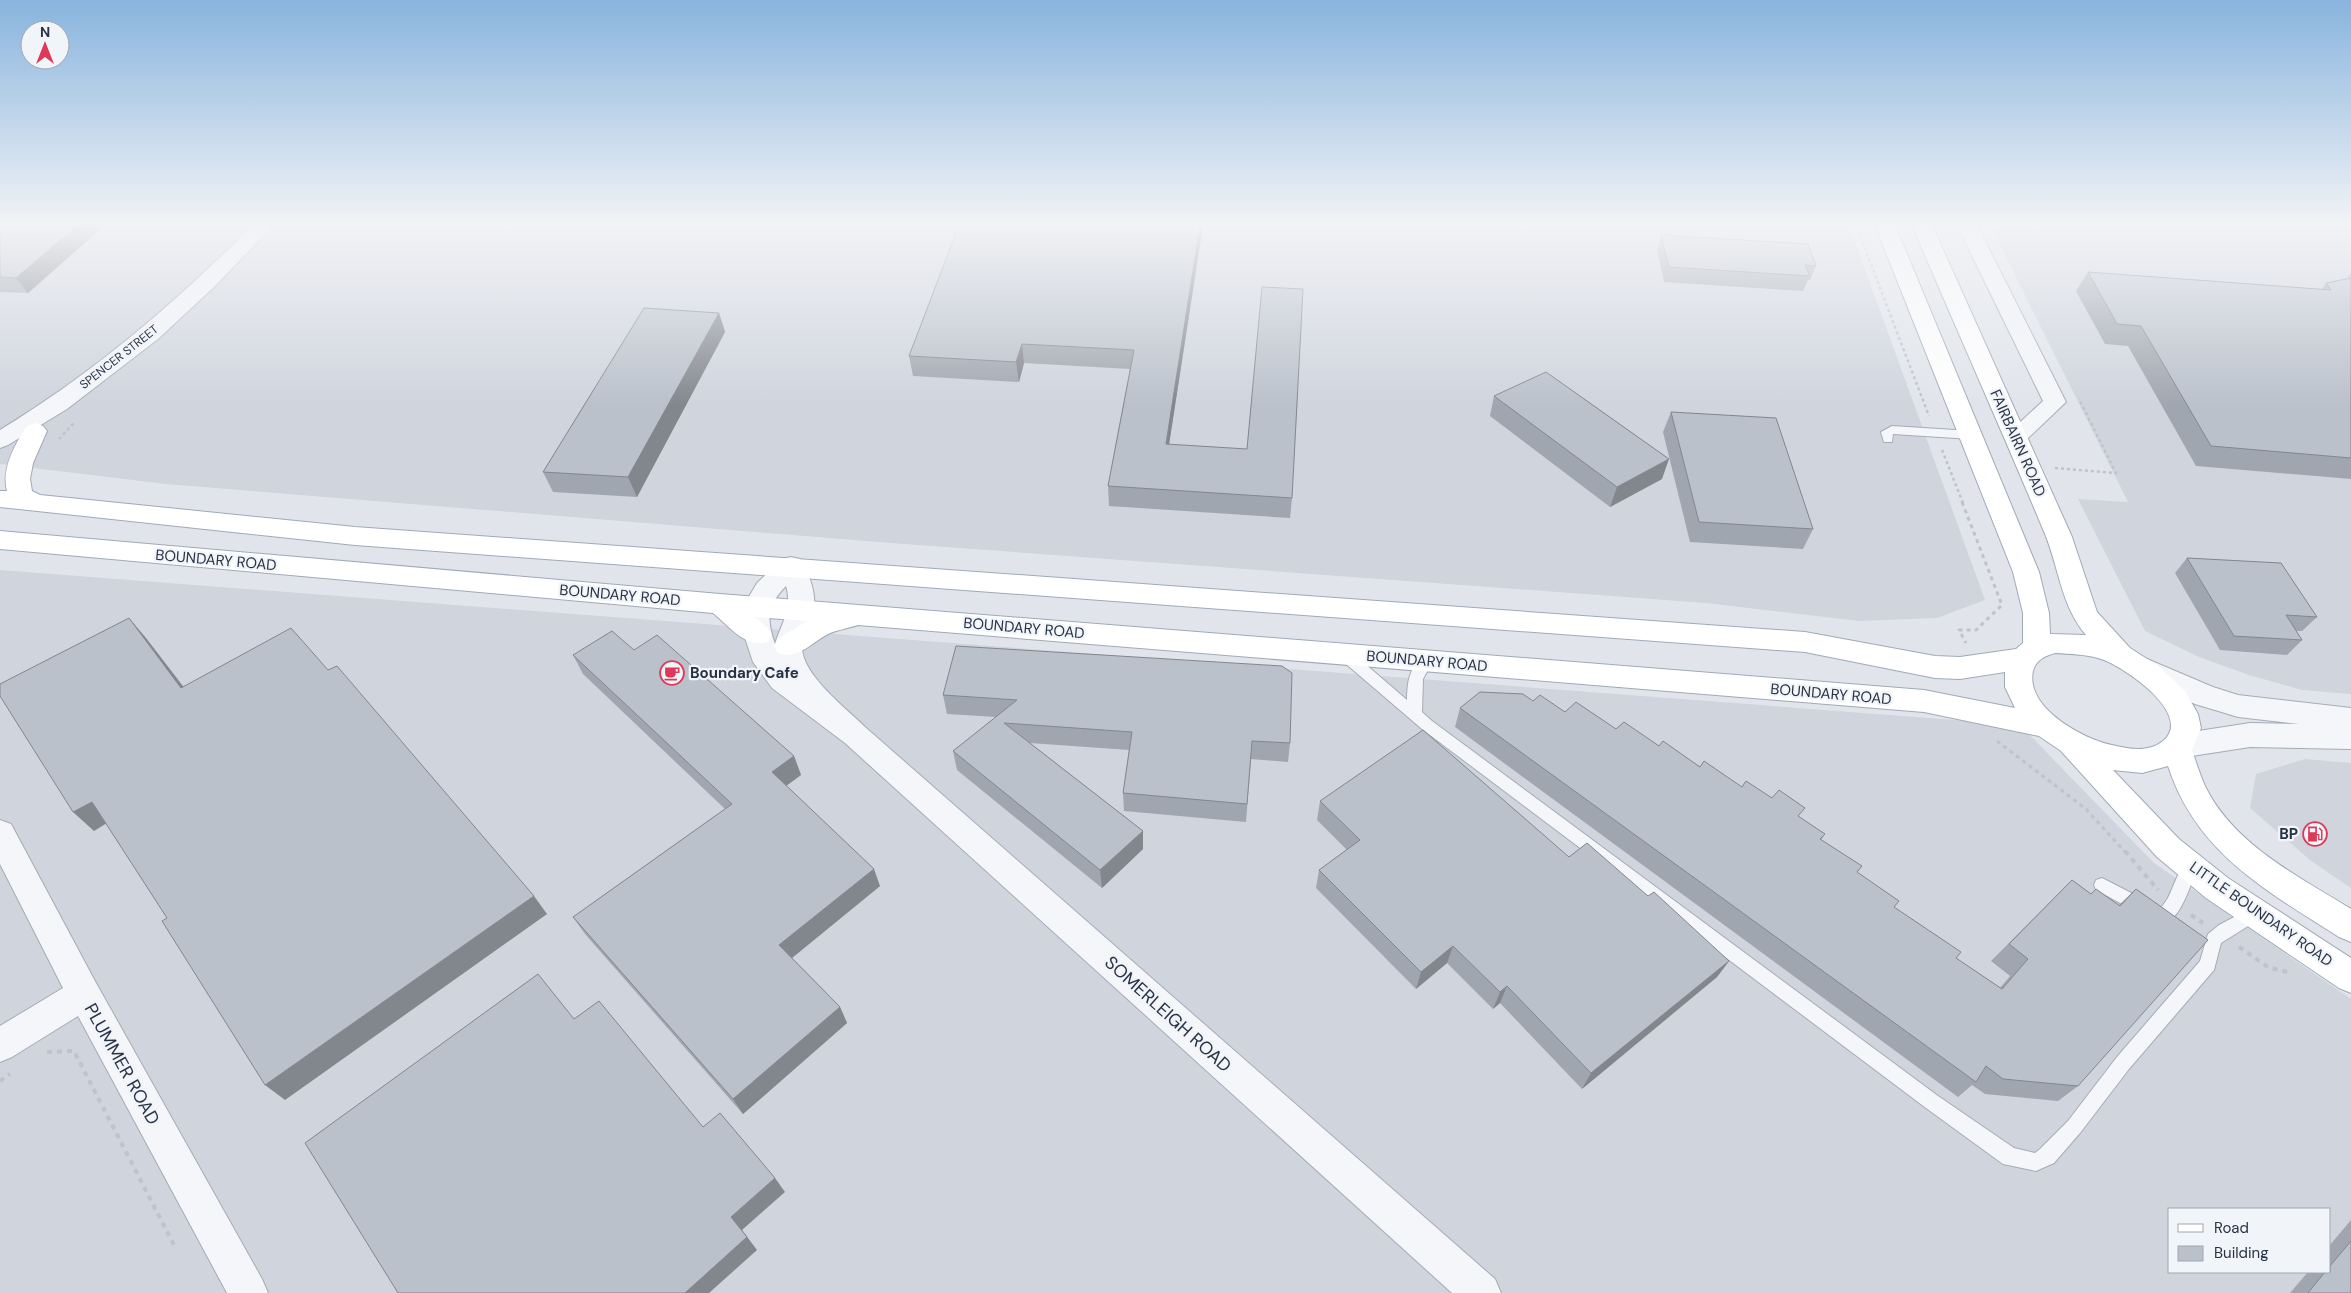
<svg xmlns="http://www.w3.org/2000/svg" width="2351" height="1293" font-family="'DM Sans',sans-serif">
<style>
.built{fill:#cfd4dd;fill-rule:evenodd}
.lines{fill:none;stroke-linecap:round;stroke-linejoin:round}
.lane-casing{stroke:#a5acb6;stroke-width:2}
.street-casing{stroke:#a5acb6;stroke-width:2}
.primary-casing{stroke:#9faab8;stroke-width:2}
.path-far2{stroke:#bfc3ca;stroke-width:2.5;stroke-dasharray:3 3;stroke-linecap:butt}
.path-far1{stroke:#bfc3ca;stroke-width:3;stroke-dasharray:4 4;stroke-linecap:butt}
.path{stroke:#bfc3ca;stroke-width:4;stroke-dasharray:5 5;stroke-linecap:butt}
.lane{fill:#f4f6f9;fill-rule:evenodd}
.street{fill:#f4f6f9;fill-rule:evenodd}
.primary{fill:#fff;fill-rule:evenodd}
.wall{fill:#a0a6af}
.shaded-wall{fill:#82878e}
.building{fill:#bac1cb;stroke:#82878e}
.labels{text-anchor:middle;dominant-baseline:central;stroke-width:4.5;stroke-linejoin:round;paint-order:stroke}
.far-street-label{font-size:12px;fill:#273345;stroke:#f1f4f8}
.street-label{font-size:15px;fill:#273345;stroke:#f1f4f8}
.poi-label{font-size:15px;font-weight:bold;fill:#273345;stroke:#f1f4f8;text-anchor:start}
.near-street-label{font-size:18px;fill:#273345;stroke:#f1f4f8}
</style>
<rect width="100%" height="100%" fill="#e1e5eb"/>
<g class="built">
<path d="M0 225H1849L1985 600 1937 618 1859 621 1706 603 891 543 166 484 0 464Z"/>
<path d="M1990 225H2351V694L2302 690 2249 675 2199 657 2145 631 2078 499 2128 502Z"/>
<path d="M0 570 2020 725 2154 863 2351 999V1293H0ZM2170 1209H2330V1272H2170Z"/>
<path d="M2305 759 2351 763V888L2310 860 2250 808 2256 774Z"/>
</g>
<g class="lines">
<g class="lane-casing">
<g id="lane">
<path d="M1892 426 1971 431 1977 435 1971 439 1893 434 1892 442H1884L1881 432Z"/>
<path d="M1344 649 1349 650 1407 700C1407 683 1409 670 1421 657H1431L1433 661 1423 679 1422 712 1432 721 1938 1096 2014 1148 2035 1153 2040 1149 2068 1121 2117 1057 2200 961 2208 934 2219 925 2255 906 2261 908 2263 913 2261 918 2221 943 2214 970 2129 1069 2080 1133 2054 1163 2036 1171 2003 1164 1926 1108 1422 729 1339 658 1337 654 1339 650Z"/>
<path d="M2190 859 2196 861 2198 866C2190 885 2182 919 2161 926L2155 924 2153 919 2168 898 2184 861Z"/>
<path d="M2102 878 2149 902 2151 907 2149 912 2143 914 2137 912 2096 890 2094 885 2096 880Z"/>
</g>
</g>
<g class="street-casing">
<g id="street">
<path d="M253 225H274L214 287 158 339 67 409 8 445 0 448V430C95 372 175 303 253 225Z"/>
<path d="M1957 225H1977L2066 402 2024 442 2016 445 2008 442 2004 437 2043 401Z"/>
<path d="M791 557 800 559C813 581 819 601 810 625 808 632 802 639 802 647 802 675 846 708 865 727L1495 1279 1501 1293H1452L845 743 772 688 753 662 744 635 743 607 747 600 757 583 782 559ZM786 586C793 608 781 624 775 644 766 619 767 605 786 586Z"/>
<path d="M2147 659 2213 687 2238 695 2351 708V749L2250 747 2179 758 2169 754 2164 746 2169 738 2179 734 2250 723 2299 724 2238 717 2195 704 2137 678 2133 670 2137 662Z"/>
<path d="M0 820 11 824 96 983 262 1279 268 1293H227L78 1016 12 1057 0 1062V1026L63 988 0 864Z"/>
</g>
</g>
<g class="primary-casing">
<path id="primary" d="M1875 225H1895L2039 572 2049 613 2050 634 2086 635C2061 606 2059 568 2045 534 2002 431 1956 328 1912 225H1932L2072 537 2097 612 2130 648 2158 666 2185 691 2198 714 2201 728 2192 750C2196 762 2200 775 2205 786 2233 844 2299 877 2351 909V942L2339 937C2267 891 2196 853 2168 766L2142 773 2113 770 2179 839 2228 878 2351 958V993L2339 988 2206 898 2157 857 2061 751 2039 736 1924 712 858 625C849 628 837 630 828 634 811 643 798 660 778 653L774 646 778 639 807 621 754 617 768 628 772 635 768 642C746 649 729 626 713 613L0 549V531L720 594 1924 690 2015 708 2005 687V672L1960 679 1935 678 1805 652 355 545 0 507V491H7C1 469 15 444 27 426L35 423 43 426 47 431 33 463 30 479 32 491 40 495 355 527 1805 632 1935 656 1960 657 2016 649 2023 643V613L2013 572ZM2055 653C2071 654 2088 654 2104 660 2127 669 2194 715 2163 741 2148 753 2129 749 2112 745 2083 739 2025 708 2033 671 2036 660 2045 656 2055 653Z"/>
</g>
<g class="path-far2">
<path d="M1856 225 1929 416"/>
<path d="M59 439 75 422"/>
<path d="M1942 450 1963 503"/>
<path d="M2055 468 2116 473 2080 401"/>
</g>
<g class="path-far1">
<path d="M1962 502 2002 605 1976 630H1959L1966 643"/>
<path d="M1997 741 2086 809 2126 853"/>
</g>
<g class="path">
<path d="M2125 851 2158 890"/>
<path d="M2191 915 2203 923"/>
<path d="M2239 947 2268 967 2291 973"/>
<path d="M47 1052 74 1051 175 1247"/>
<path d="M0 1081 10 1074"/>
</g>
<use href="#lane" class="lane"/>
<use href="#street" class="street"/>
<use href="#primary" class="primary"/>
</g>
<g class="wall">
<path d="M0 225H105L28 293 0 292Z"/>
<path d="M959 225H1203L1169 444 1292 498 1290 518 1109 506 1108 486 1130 369 1024 363 1019 382 913 376 909 356Z"/>
<path d="M1661 235 1816 266 1810 280H1808L1803 291 1664 282 1657 250Z"/>
<path d="M2088 272 2322 289 2326 283 2350 278 2348 277 2351 273V479L2196 466 2128 346 2105 344 2076 291Z"/>
<path d="M719 313 725 332 637 497 553 492 543 472Z"/>
<path d="M1494 396 1662 479 1610 507 1490 416Z"/>
<path d="M1671 412 1813 529 1803 549 1690 542 1663 432Z"/>
<path d="M2187 558 2317 617 2302 631H2296L2302 640 2287 655 2220 650 2175 573Z"/>
<path d="M956 646 1290 743 1288 762 1251 759 1246 822 1124 811 1123 793 1129 750 1030 743 1143 831V849L1102 888 957 770 953 751 996 717 947 714 943 695Z"/>
<path d="M634 650 794 756 801 775 786 786 880 886 792 958 840 1007 847 1023 743 1114 585 934 573 917 725 809 583 674 573 655Z"/>
<path d="M1533 701 1616 729 1659 746 1742 787 1799 817 1825 834 1821 840 1862 866 1857 872 1894 907 1956 958 2000 988 2010 976 1991 961 2072 880 2091 894 2119 905 2136 889 2078 1086 2058 1101 1985 1094 1972 1085 1958 1097 1455 727 1460 708Z"/>
<path d="M1320 801 1569 857 1648 896 1729 961 1717 977 1582 1089 1500 1003 1493 1009 1447 963 1416 989 1316 888 1319 870 1347 850 1317 820Z"/>
<path d="M2351 1220V1293H2290L2308 1272H2330V1245Z"/>
</g>
<g class="shaded-wall">
<path d="M78 225H105L28 293 16 278Z"/>
<path d="M1200 225H1203L1166 464V444Z"/>
<path d="M719 313 725 332 637 497 628 477Z"/>
<path d="M1022 344 1024 363 1019 382 1016 362Z"/>
<path d="M1669 459 1662 479 1610 507 1617 487Z"/>
<path d="M129 618 146 638 199 707 181 688Z"/>
<path d="M794 756 801 775 779 791 772 772Z"/>
<path d="M92 802 112 820 94 831 73 812Z"/>
<path d="M1143 831V849L1102 888 1100 870Z"/>
<path d="M874 869 880 886 787 962 779 945Z"/>
<path d="M534 896 547 914 285 1100 265 1085Z"/>
<path d="M1453 946 1447 963 1416 989 1421 972Z"/>
<path d="M1729 961 1717 977 1582 1089 1591 1073Z"/>
<path d="M1507 986 1500 1003 1493 1009 1500 992Z"/>
<path d="M840 1007 847 1023 743 1114 733 1099Z"/>
<path d="M775 1178 785 1192 742 1230 757 1250 709 1293H685L731 1217Z"/>
</g>
<g class="building">
<path d="M0 225H78L16 278 0 277Z"/>
<path d="M959 225H1200L1166 444 1247 449 1262 287 1303 289 1292 498 1108 486 1134 350 1022 344 1016 362 909 356Z"/>
<path d="M1661 235 1808 244 1816 266 1805 265 1810 276 1669 267Z"/>
<path d="M2088 272 2331 290 2326 283 2351 278V458L2211 446 2141 326 2117 324Z"/>
<path d="M644 308 719 313 628 477 543 472Z"/>
<path d="M1546 372 1669 459 1617 487 1494 396Z"/>
<path d="M1671 412 1776 418 1813 529 1699 522Z"/>
<path d="M2187 558 2281 563 2317 617 2286 615 2302 640 2234 636Z"/>
<path d="M129 618 181 688 291 628 328 670 337 666 534 896 265 1085 162 921 167 918 92 802 73 812 0 696V684Z"/>
<path d="M612 631 634 650 657 635 794 756 772 772 874 869 779 945 840 1007 733 1099 573 917 732 804 573 655Z"/>
<path d="M956 646 1282 666 1292 673 1290 743 1252 741 1247 804 1123 793 1132 732 1004 723 1143 831 1100 870 953 751 1017 700 943 695Z"/>
<path d="M1480 692 1523 694 1533 701 1540 695 1565 712 1576 702 1616 729 1624 722 1659 746 1663 741 1700 767 1704 761 1742 787 1746 781 1772 798 1779 790 1805 808 1798 816 1825 834 1820 839 1862 866 1857 872 1899 901 1894 907 1961 952 1956 958 2002 989 2028 959 2009 944 2072 880 2091 894 2096 889 2120 906 2136 889 2208 940 2078 1086 2003 1079 1986 1066 1976 1082 1460 708Z"/>
<path d="M1423 730 1569 857 1587 843 1648 896 1654 892 1729 961 1591 1073 1507 986 1500 992 1453 946 1421 972 1319 870 1360 840 1320 801Z"/>
<path d="M538 974 574 1019 599 1001 703 1127 720 1113 775 1178 731 1217 747 1237 685 1293H398L305 1143Z"/>
<path d="M2351 1241V1293H2308L2325 1272H2330V1266Z"/>
</g>
<linearGradient id="sky" x2="0" y2="1"><stop stop-color="#88b4de"/><stop offset="0.55" stop-color="#f2f3f6"/><stop offset="1" stop-color="#f2f3f6" stop-opacity="0"/></linearGradient>
<rect width="2351" height="406" fill="url(#sky)"/>
<defs>
<g id="cafe-ring" transform="scale(1.25)"><circle r="9.5" fill="#f1f4f8" stroke="#dc3a58" stroke-width="1.5"/><path d="M-5.5-4.5H6V0H3Q3 3.5 0 3.5H-2.5Q-5.5 3.5-5.5 0ZM3-3.2v2h1.7v-2ZM-6 4.5H4V6H-6Z" fill="#dc3a58"/></g>
<g id="fuel-ring" transform="scale(1.25)"><circle r="9.5" fill="#f1f4f8" stroke="#dc3a58" stroke-width="1.5"/><path d="M-5.5-6h7V0h2V4h1.3V-2.5L3-4.5l.8-.8L6-3V5H2.5V1h-1V6h-7ZM-4.2-4.7v3.2H.2V-4.7Z" fill="#dc3a58"/></g>
</defs>
<g fill-rule="evenodd">
<use href="#cafe-ring" x="672" y="673"/>
<use href="#fuel-ring" x="2315" y="834"/>
</g>
<g class="labels">
<g class="far-street-label">
<text transform="translate(119 357) rotate(-38)">SPENCER STREET</text>
</g>
<g class="street-label">
<text transform="translate(2018 443) rotate(66)">FAIRBAIRN ROAD</text>
<text transform="translate(216 560) rotate(5)">BOUNDARY ROAD</text>
<text transform="translate(620 595) rotate(5)">BOUNDARY ROAD</text>
<text transform="translate(1024 628) rotate(5)">BOUNDARY ROAD</text>
<text transform="translate(1427 661) rotate(5)">BOUNDARY ROAD</text>
<text transform="translate(1831 694) rotate(5)">BOUNDARY ROAD</text>
<text transform="translate(2261 914) rotate(35)">LITTLE BOUNDARY ROAD</text>
</g>
<g class="poi-label">
<text x="690" y="673">Boundary Cafe</text>
<text x="2298" y="834" text-anchor="end">BP</text>
</g>
<g class="near-street-label">
<text transform="translate(1168 1014) rotate(42)">SOMERLEIGH ROAD</text>
<text transform="translate(122 1064) rotate(61)">PLUMMER ROAD</text>
</g>
</g>
<rect x="2168" y="1208" width="162" height="65" fill="#f1f4f8" stroke="#a0a7b0"/>
<rect x="2178" y="1224" width="25" height="8" fill="#ffffff" stroke="#a0a7b0"/>
<text x="2214" y="1233" font-size="15" fill="#273345">Road</text>
<rect x="2178" y="1246" width="25" height="15" fill="#bac1cb" stroke="#a0a7b0"/>
<text x="2214" y="1258" font-size="15" fill="#273345">Building</text>
<g transform="translate(45 45)"><circle r="24" fill="#f1f4f8" stroke="#a0a7b0"/>
<path d="M0-4L9 19L0 12L-9 19Z" fill="#dc3a58"/>
<text y="-8" font-size="14" font-weight="bold" text-anchor="middle" fill="#273345">N</text>
</g>
</svg>
